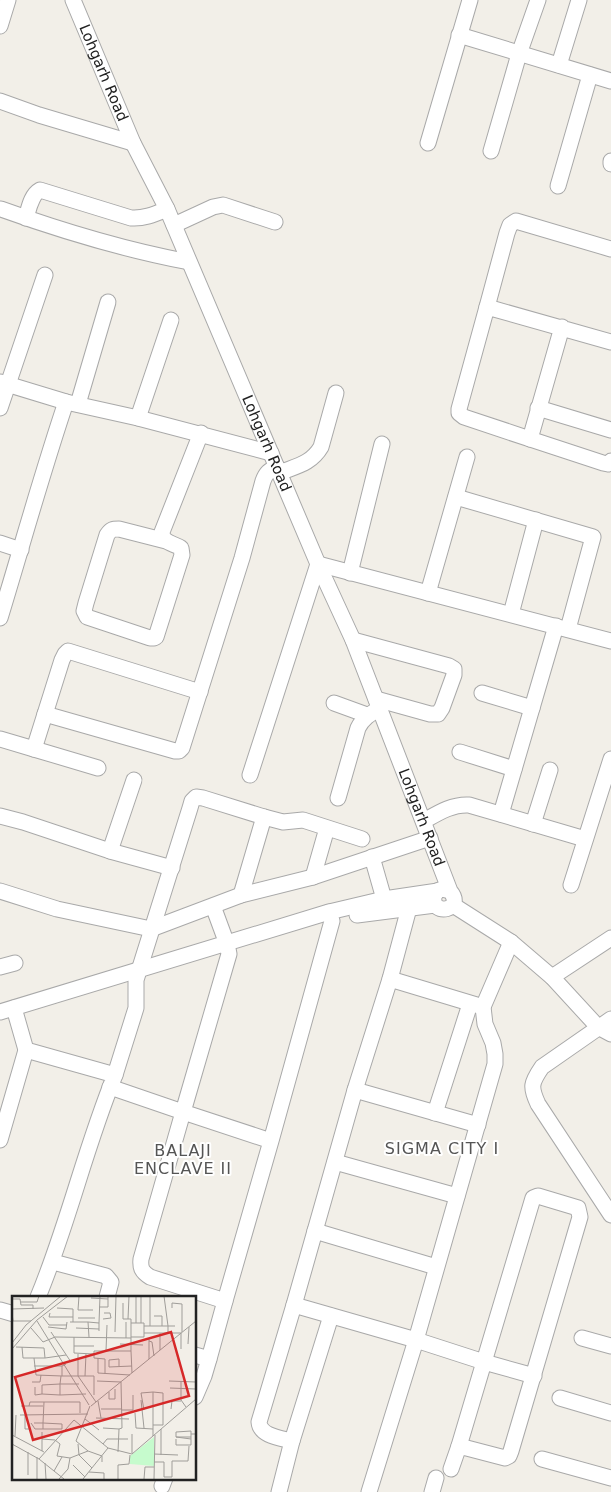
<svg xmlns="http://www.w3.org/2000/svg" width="611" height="1492" font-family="'DejaVu Sans',sans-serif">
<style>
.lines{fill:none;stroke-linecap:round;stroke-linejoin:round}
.minor-casing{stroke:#a9a9a9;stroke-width:17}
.minor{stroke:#fff;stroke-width:15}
.labels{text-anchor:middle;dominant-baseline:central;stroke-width:4;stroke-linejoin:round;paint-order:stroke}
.street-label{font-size:15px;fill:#222;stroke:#fff}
.neighbourhood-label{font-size:16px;letter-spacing:1px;fill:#555;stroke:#fff}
.inset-road{fill:none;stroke:#9f9d99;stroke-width:1}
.view{fill:#d62828;fill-opacity:0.15;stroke:#d62828;stroke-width:2.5}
.inset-edge{fill:none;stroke:#222;stroke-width:2.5}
</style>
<rect width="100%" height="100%" fill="#f2efe8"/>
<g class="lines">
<g class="minor-casing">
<g id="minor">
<path id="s1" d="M73 0 133 143 167 209 318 564 353 640 450 891C466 910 431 917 434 897 435 892 438 890 442 889L450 891"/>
<path d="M0 26 8 0"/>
<path d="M459 35 611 81"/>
<path d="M559 65 579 0"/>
<path d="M0 101 39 115 133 143"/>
<path d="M428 143 470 0"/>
<path d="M491 151 519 54 538 0"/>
<path d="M611 161V164"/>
<path d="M558 186 590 75"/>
<path d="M1 209C62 231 126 250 189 262"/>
<path d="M26 218C29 208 31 195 40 190L131 218C144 219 155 214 167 209"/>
<path d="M174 225 213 207 223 205 275 222"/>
<path d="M487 307 507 233 510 225 516 221 611 249"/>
<path d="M562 327 530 439 464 417 459 413V409L487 307 611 342"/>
<path d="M0 382 66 402"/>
<path d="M78 404 108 302"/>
<path d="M0 408 45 275"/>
<path d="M538 408 611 430"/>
<path d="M138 418 171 320"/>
<path d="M530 439 603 463 608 464 611 461"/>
<path d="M279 473C296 466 311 464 321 447L336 393"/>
<path d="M456 497 593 537 568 629"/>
<path d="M166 541 119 529C113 529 111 529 107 535L86 603 84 611 87 617 150 638H154L156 637 182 555 181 548C173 543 162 543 162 532L201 433"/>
<path d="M0 543 21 550"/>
<path d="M350 573 382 444"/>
<path d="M428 593 467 457"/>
<path d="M511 614 536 520"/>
<path d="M0 618C22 546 42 473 66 402L138 418 271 453"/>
<path d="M353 640 449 666 454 669V675L442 708 438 714H430L376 699"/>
<path d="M482 693 532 708"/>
<path d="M334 703 367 715"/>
<path d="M45 714 175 751H179L182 748 242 558 263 481C266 473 269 470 277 467"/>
<path d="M0 739 34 749 62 660 65 654 68 651 200 692"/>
<path d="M34 749 98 768"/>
<path d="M460 752 514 769"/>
<path d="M250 775 318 564 611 641"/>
<path d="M338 798 358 728C363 718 370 714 380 708"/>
<path d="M501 814 556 626"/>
<path d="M0 816 23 822 110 851 172 868"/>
<path d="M424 821C438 813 452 804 469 805L585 839"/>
<path d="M533 824 550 770"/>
<path d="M110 851 134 780"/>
<path d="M372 857 384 899"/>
<path d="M313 877 325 835"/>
<path d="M571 885 611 759"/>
<path d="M0 891 57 909 151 929 241 895 313 877 430 838"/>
<path d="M241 895 264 817"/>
<path d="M453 905 511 942 552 977 598 1027 611 1034"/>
<path d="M357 915 435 905"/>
<path d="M0 967 15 963"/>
<path d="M552 977 611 938"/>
<path d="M390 979 409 908V900"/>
<path d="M14 1008 26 1050 115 1075C85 1148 68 1225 38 1297"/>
<path d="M0 1012 329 912 384 899 438 891"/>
<path d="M611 1019 542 1067C531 1083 530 1087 538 1104L611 1215"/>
<path d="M115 1075 136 1008V980L190 808 192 801 196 797 203 798 264 817 283 822 303 820 362 839"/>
<path d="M110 1087 183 1112 229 954 227 944 213 906"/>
<path d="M355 1090 478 1125"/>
<path d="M435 1113 470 1004"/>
<path d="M0 1140 26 1050"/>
<path d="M271 1141 183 1112 141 1259C140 1268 142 1272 150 1277L225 1301 271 1141 332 921 329 912"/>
<path d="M335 1162 457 1196"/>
<path d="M315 1231 436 1267"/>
<path d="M53 1262 106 1276 111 1282 107 1297"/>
<path d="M294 1305 416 1340 484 1362 533 1198 538 1196 578 1208 580 1217 511 1451 509 1456 505 1458 459 1446 451 1469"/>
<path d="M0 1310 14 1314"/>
<path d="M582 1338 611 1346"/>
<path d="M195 1355 209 1359 225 1301"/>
<path d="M195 1397 204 1376 209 1359"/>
<path d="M560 1398 611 1413"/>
<path d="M292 1441C280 1438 260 1436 259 1422L294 1305 355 1090 390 979 483 1007"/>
<path d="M459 1446 484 1362 534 1376"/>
<path d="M542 1459 611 1478"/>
<path d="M162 1486 165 1478"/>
<path d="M279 1492 292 1441 331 1316"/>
<path d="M369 1492 416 1340 495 1064V1054L493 1043 485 1024 483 1007 511 942"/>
<path d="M432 1492 436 1478"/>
</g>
</g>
<use href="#minor" class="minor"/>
</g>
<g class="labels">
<g class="street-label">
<text stroke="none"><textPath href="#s1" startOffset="79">Lohgarh Road</textPath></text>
<text stroke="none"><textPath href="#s1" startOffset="484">Lohgarh Road</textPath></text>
<text stroke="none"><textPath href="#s1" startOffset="889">Lohgarh Road</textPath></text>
</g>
<g class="neighbourhood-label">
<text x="442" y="1148">SIGMA CITY I</text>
<text x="183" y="1150">BALAJI<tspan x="183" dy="18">ENCLAVE II</tspan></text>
</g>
</g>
<g transform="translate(12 1296)">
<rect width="184" height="184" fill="#f2efe8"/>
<path d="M142 141V170L118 168V160Z" fill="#c6fbcd"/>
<path class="inset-road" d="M67 0 66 14H81M152 0 156 30H163M79 2 96 3M0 3H8L9 9H21V13M9 6H25L27 0M111 7V23H119V55M87 11H96V0M45 12 61 13V21M160 12V7L170 8V36M0 13 32 12M0 17 1 25H19M38 17 37 21H61V26M142 20H150V30M31 21 37 29H55M66 22H83M91 23 99 22 98 17H92M116 23 117 0M25 25 77 109M58 26H76M87 27 88 0M124 27V0M129 27V0M132 30H156V37M138 30V0M36 31 54 33 55 26M19 32 31 46 43 41 119 42M64 32 87 33M39 36 59 66M103 36 104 0M132 37H169V53M62 41V57L82 58M77 41 76 26 87 27V35M119 41H132V27H119M114 42V26M137 42V63M137 45 140 46 142 60M0 47 14 29 49 0M108 48 131 49M176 48 177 31M62 50H82M4 51 32 52 33 62H11L10 51M0 53 25 24 56 0M148 54V37M94 55 95 29M66 58V80L84 106M22 62 24 79 50 80V70L54 68M33 62 54 59M86 62V77L118 79M22 70H50M107 70V63L97 64V71L120 70M93 78V63L82 62V55H119L120 77M49 80 48 88H67M50 80H82V99M73 80 74 58M85 85 109 86 110 132 107 133 106 156M157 85 184 86M169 85V104L174 111M20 86H28L29 79M23 91V99L30 98M158 92 184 93M97 96V103H103V93M48 99V88L30 89V98L48 99 73 98H74M129 104 132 132M86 105 89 122M9 110H31M17 110 18 106H68V117M78 110 64 145 76 155 90 160V166M79 110 184 25M89 113H110M159 113 160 105H169M110 114H121V99M132 114 129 97 141 96V140M123 117 124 132 141 133M8 119 76 118M13 119V133H18M84 122 117 123M73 123 87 134M19 127 23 133H50V128L31 127 32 106M22 127H31V133M141 129H151V97L141 96M91 132 107 133M30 136V155M0 139 32 156M3 140 4 119M164 141 179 143M179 141H164V136L179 135V138M30 143 43 144 48 148 45 160 58 162M164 143V149H179V138H184M0 148 27 163 52 183M66 148 67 159 80 172M91 148 95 143H116M16 156V179M120 157V138M142 158 166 159M149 159V133M27 163 62 124 96 152 120 158 184 103M142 166H152V181H160V165H176L177 150M33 167 34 183M61 169 73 181M42 175 50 161M77 176 92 177V183M25 183V161M47 183 56 173 58 162 76 155M71 183 96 152M106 183V169L117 168 118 159M132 183 133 171H142M142 183 143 139"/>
<path class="view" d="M159 36 177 100 21 144 3 81Z"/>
<rect width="184" height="184" class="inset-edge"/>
</g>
</svg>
